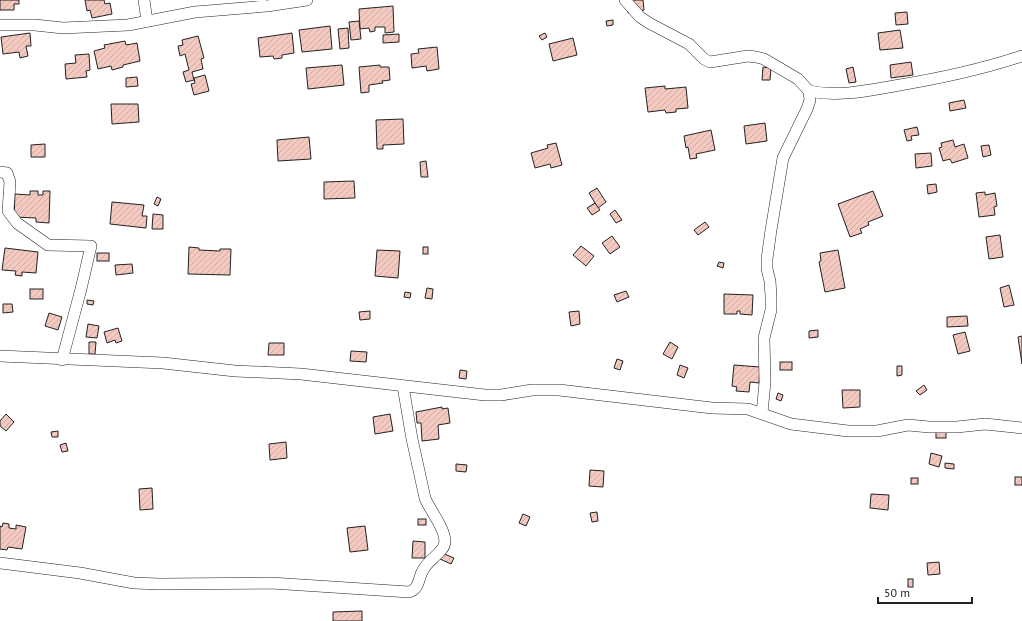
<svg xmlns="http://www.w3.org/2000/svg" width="1022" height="621" font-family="'PT Sans',sans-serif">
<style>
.building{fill:url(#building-hatch);stroke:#222}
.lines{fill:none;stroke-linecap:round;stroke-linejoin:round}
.minor-casing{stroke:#222;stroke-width:12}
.minor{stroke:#fff;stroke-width:11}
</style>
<defs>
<pattern id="building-hatch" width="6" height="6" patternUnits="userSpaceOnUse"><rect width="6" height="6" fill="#f3c9c0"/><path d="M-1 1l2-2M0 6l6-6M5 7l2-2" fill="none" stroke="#d0aca5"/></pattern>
</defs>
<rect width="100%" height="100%" fill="#fff"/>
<g class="building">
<path d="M0 0H19V4H14V10H0Z"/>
<path d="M85 0H104L105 4 110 3 112 14 92 18 90 10 87 11Z"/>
<path d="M626 0H643L644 10 628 13Z"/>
<path d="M393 6 394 32 385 33V27H375V31L370 32 369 28 360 29 359 9Z"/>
<path d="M907 12 908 24 896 25 895 13Z"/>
<path d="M613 20V25L607 26 606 21Z"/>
<path d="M359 21 361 39 351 40 349 22Z"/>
<path d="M330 26 332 49 302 52 299 30Z"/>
<path d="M348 28 349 48 340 49 338 29Z"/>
<path d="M900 30 903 48 880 50 878 33Z"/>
<path d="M30 33 31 46H26L28 56 20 58 19 52 3 54 1 37Z"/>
<path d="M292 33 294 53 282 55V58L274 59 273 56 260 57 258 38Z"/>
<path d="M545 33 547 37 542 40 539 36Z"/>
<path d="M399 34V42L383 43V35Z"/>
<path d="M198 36 204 58 201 59 203 69 192 72 194 80 186 82 183 72 189 70 185 54 180 56 178 46 183 45 182 40Z"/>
<path d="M573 38 577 55 553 61 549 44Z"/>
<path d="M125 41 126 45 137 43 140 61 123 65V67L112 70 111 66 98 69 94 51 105 48 104 45Z"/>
<path d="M437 47 439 69 427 71 426 66 412 68 411 54 419 53 418 49Z"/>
<path d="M89 54 90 70 86 71 87 77 66 79 65 64 76 63 75 55Z"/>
<path d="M911 62 913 75 891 78 890 65Z"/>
<path d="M342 65 344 85 308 89 306 68Z"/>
<path d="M380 65V67H389L390 80 382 81 383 83 369 85V92L361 93 359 67Z"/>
<path d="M763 67 771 68 770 80H762Z"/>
<path d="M853 67 856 82 849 83 846 69Z"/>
<path d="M205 75 209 91 194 95 191 84 195 83 194 78Z"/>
<path d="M137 77 138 86 126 87V78Z"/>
<path d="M665 86V89L686 87 688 108 676 109V112L666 113 665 110 648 112 645 88Z"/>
<path d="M964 100 966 108 950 111 949 103Z"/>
<path d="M111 104H138L139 122 112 124Z"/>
<path d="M403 119 404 144 383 145V149H377L376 120Z"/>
<path d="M765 123 767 141 746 144 744 126Z"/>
<path d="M917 127 919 135 911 136 912 140 907 141 904 130Z"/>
<path d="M711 130 715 150 696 154 697 158 690 159 688 147 686 148 684 136Z"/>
<path d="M309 137 311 159 278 161 277 140Z"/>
<path d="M953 140 955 147 964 144 968 158 952 163 950 159 943 161 939 148 942 147 941 143Z"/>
<path d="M556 143 562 165 551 168 550 164 535 168 531 153 548 148 547 145Z"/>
<path d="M45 144V157H31V145Z"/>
<path d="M989 145 991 155 983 157 981 146Z"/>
<path d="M931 153 932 166 916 168 915 154Z"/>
<path d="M426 161 428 177H421L420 162Z"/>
<path d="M354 181 355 198 324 199V182Z"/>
<path d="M936 184 937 192 928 194 927 185Z"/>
<path d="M597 188 606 202 598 208 589 193Z"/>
<path d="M30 191H38V195H43V191H50L49 223 36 222V218L14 217 15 194 30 195Z"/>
<path d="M873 191 883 216 868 222 869 225 860 229 862 233 850 237 838 204Z"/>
<path d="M985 192V195L995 193 997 206 994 207 995 215 979 217 976 193Z"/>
<path d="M157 197 161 199 158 206 154 204Z"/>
<path d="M112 202 144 205 142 216H147L146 228 110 224Z"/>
<path d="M595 203 600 210 592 215 587 208Z"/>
<path d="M615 210 622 220 616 223 610 214Z"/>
<path d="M153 214 163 215V229H152Z"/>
<path d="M705 222 709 227 698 235 694 230Z"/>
<path d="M1000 235 1003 257 989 259 986 237Z"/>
<path d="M612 236 620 247 610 254 602 243Z"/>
<path d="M581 246 594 256 586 266 573 255Z"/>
<path d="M189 247 199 248V250L220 251V249H231L230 275 188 274Z"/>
<rect x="423" y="247" width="5" height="7"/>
<path d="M5 248 38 252 36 273 22 272V276L15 275 16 271 2 270Z"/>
<path d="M377 250 400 251 398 278 375 276Z"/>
<path d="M838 250 845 288 825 292 819 262 821 261 820 253Z"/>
<rect x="97" y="253" width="12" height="8"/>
<path d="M719 262 724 263 723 268 717 266Z"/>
<path d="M132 264 133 273 116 275 115 265Z"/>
<path d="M1009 285 1014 305 1004 307 1000 288Z"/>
<path d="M427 288 433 289 432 299 425 298Z"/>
<rect x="30" y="289" width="13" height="10"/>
<path d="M626 291 629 297 617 302 614 295Z"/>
<path d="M405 292 411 293 410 298 404 297Z"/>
<path d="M724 294 753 295 752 315 740 314V311H737V314H724Z"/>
<path d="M87 300 94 301 93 305 87 304Z"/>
<path d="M3 304H12L13 312 3 313Z"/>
<path d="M370 311V319L360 320 359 312Z"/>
<path d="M579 311 580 324 571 326 569 312Z"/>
<path d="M49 313 62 317 58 330 45 326Z"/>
<path d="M967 316 968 326 947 327V317Z"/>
<path d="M88 324 99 326 97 338 86 337Z"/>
<path d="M118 328 122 341 116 343 115 340 107 343 104 332Z"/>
<path d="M818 330V337L809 338V331Z"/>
<path d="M965 332 970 351 958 354 953 335Z"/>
<path d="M1022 336V364L1018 337Z"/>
<path d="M89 342H96L95 354H89Z"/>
<path d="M670 342 678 347 672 359 663 354Z"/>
<path d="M269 343H284V355H268Z"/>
<path d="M351 351 367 352 366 362 350 361Z"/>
<path d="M617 359 623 361 620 370 614 368Z"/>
<rect x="780" y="362" width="12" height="8"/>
<path d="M680 365 688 368 684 378 677 375Z"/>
<path d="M734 365 760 367 759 383 750 382 749 392 736 391 737 387 732 386Z"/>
<path d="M897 366H902V375L897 376Z"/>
<path d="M460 370 467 371 466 379 459 378Z"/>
<path d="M924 385 927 390 920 395 916 391Z"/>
<path d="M842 390H860V407L843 408Z"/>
<path d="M778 393 783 395 781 401 776 399Z"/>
<path d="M442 407V409L448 408 450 423 438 425 439 439 422 441 421 423H417L416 412Z"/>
<path d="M6 414 14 422 6 431 0 426V421Z"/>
<path d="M390 414 393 431 375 434 373 417Z"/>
<path d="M58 431V437H52L51 432Z"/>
<rect x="936" y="431" width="10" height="7"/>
<path d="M286 442 287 458 270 460 269 444Z"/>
<path d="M66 443 68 451 62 452 60 445Z"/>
<path d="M931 453 942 456 939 467 929 464Z"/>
<path d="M945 463 954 464V469L945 468Z"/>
<path d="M456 464 467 465 466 472 456 471Z"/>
<path d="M590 470 604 471 603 487 589 486Z"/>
<rect x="1015" y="477" width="7" height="8"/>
<rect x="911" y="478" width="7" height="6"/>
<path d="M152 488 153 509 140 510 139 489Z"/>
<path d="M871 494 889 495 888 510 870 508Z"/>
<path d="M597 512 598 521 592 522 590 513Z"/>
<path d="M523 514 530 517 526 526 519 523Z"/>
<rect x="418" y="519" width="8" height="6"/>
<path d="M3 523 9 524V528L16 529V525L26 527 22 549 8 547 7 550 0 549V526L2 527Z"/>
<path d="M365 526 368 550 350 552 347 528Z"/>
<path d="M413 541 425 542V558H412Z"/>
<path d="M442 553 454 558 451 564 440 559Z"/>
<path d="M939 562 940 574 928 575 927 563Z"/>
<rect x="908" y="579" width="5" height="8"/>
<path d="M362 611V621H333V612Z"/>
</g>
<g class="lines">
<g class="minor-casing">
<g id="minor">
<path d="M144 0 147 21"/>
<path d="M625 0 640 17 649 23 689 44 704 59 710 62 748 56 756 57 764 59 798 79 809 91 810 100 807 109 783 158 771 230 767 259V269L770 281 771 296V310L764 338 765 382 762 413"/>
<path d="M0 25H35L63 28 128 25 195 12 267 6 307 0"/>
<path d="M809 91C837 97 866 91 894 86 937 79 980 70 1022 56"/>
<path d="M0 172 7 173 10 182 8 211 17 223 48 245 91 246 81 289 62 360"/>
<path d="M0 356 163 363 235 371 301 374 485 395H501L532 390H559L712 408 748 409 791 424 848 431H877L908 425 929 427H957L985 424 1022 428"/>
<path d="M0 563 80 573 134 583 159 584 271 583 409 592C420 589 418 578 423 570 428 561 436 557 442 549 453 537 429 510 425 498L412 439 403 386"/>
</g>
</g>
<use href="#minor" class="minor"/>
</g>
<path d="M878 597v6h94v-6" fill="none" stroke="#222222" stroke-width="2"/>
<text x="884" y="597" font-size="12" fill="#222222" stroke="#ffffff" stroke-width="3" paint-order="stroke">50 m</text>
</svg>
